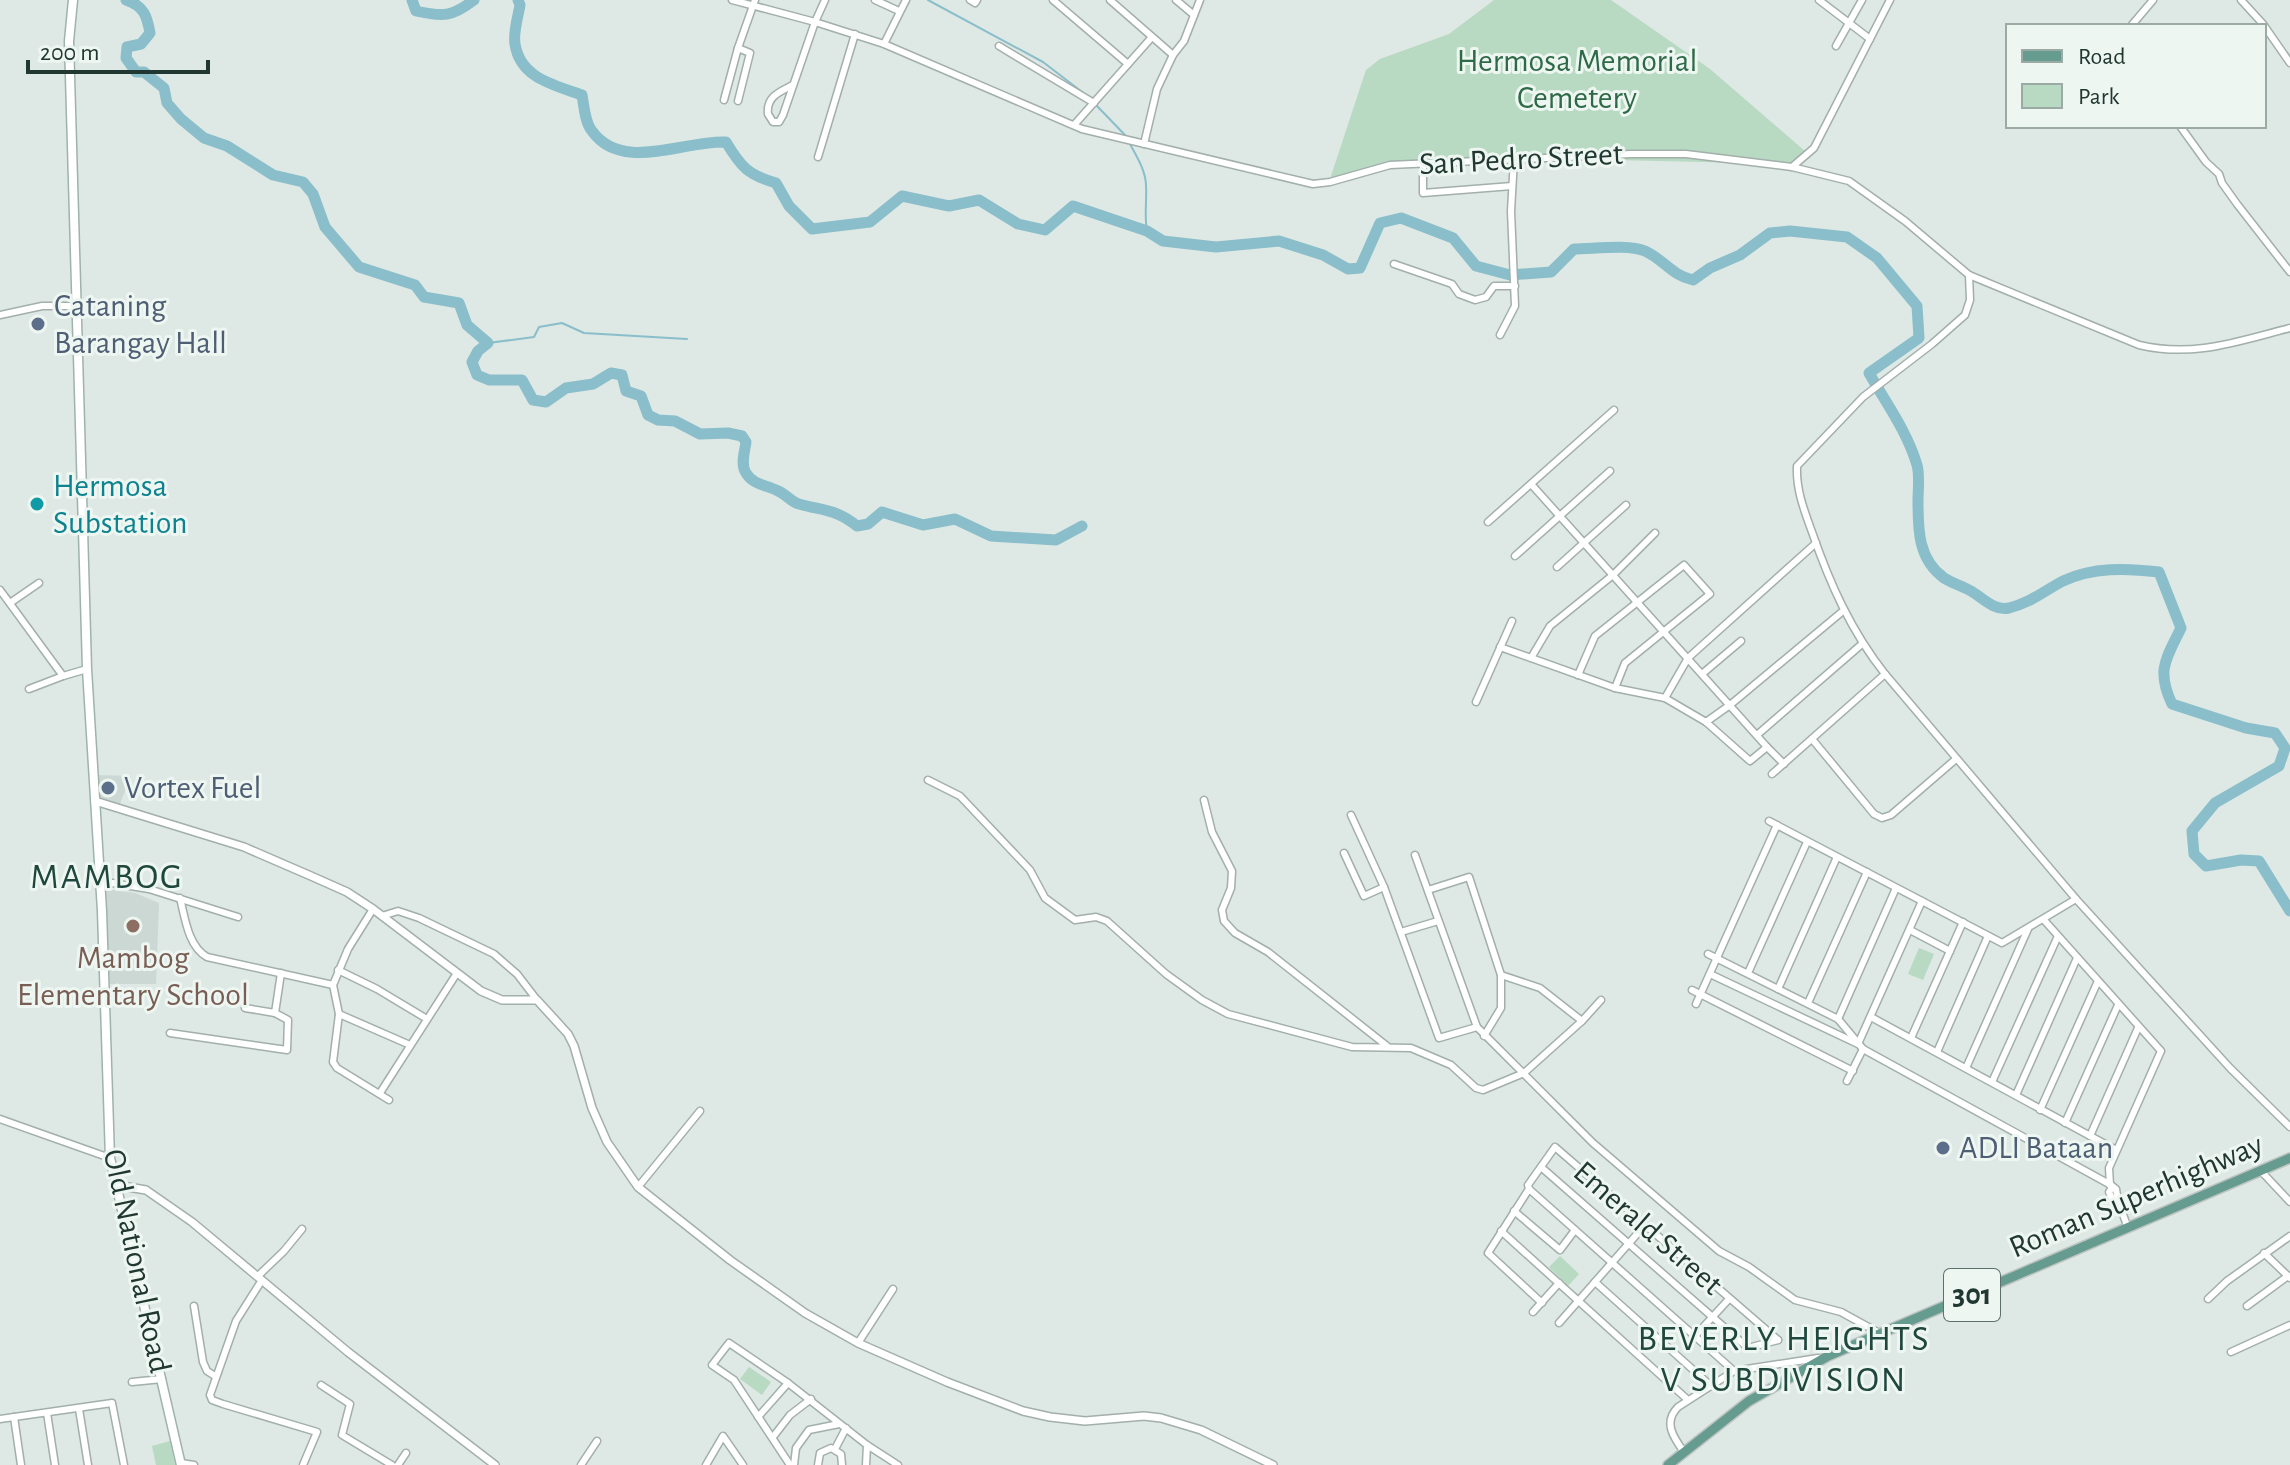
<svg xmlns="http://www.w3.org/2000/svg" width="2290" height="1465" font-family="'Alegreya Sans',sans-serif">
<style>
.built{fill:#ccd8d3}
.green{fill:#b8d9c2}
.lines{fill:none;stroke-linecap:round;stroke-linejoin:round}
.stream{stroke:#89beca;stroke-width:2}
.river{stroke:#89beca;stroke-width:11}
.minor-casing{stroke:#a2afab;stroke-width:9}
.tertiary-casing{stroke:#a2afab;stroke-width:10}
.secondary-casing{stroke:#9eb3ac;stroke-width:11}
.primary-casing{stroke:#bcc3c1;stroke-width:12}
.minor{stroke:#fff;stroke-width:6}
.tertiary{stroke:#fff;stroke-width:7}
.secondary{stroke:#fff;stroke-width:8}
.primary{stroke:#669b8f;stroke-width:9}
.service-dot{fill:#5c6f8a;stroke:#eef6f2;stroke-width:3}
.culture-dot{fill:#0f9aa8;stroke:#eef6f2;stroke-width:3}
.education-dot{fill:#8d6e63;stroke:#eef6f2;stroke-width:3}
.labels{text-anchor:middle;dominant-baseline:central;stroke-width:6;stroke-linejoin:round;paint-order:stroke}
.shield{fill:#eef6f2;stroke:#5e706b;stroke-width:2}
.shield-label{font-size:30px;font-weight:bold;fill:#213731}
.park-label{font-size:32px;fill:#2e6a47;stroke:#eef6f2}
.street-label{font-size:32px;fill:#213731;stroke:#eef6f2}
.service-label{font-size:32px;fill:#4e5e75;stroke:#eef6f2;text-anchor:start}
.culture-label{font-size:32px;fill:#0d838f;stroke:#eef6f2;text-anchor:start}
.education-label{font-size:32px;fill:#785e54;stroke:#eef6f2}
.quarter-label{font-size:36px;letter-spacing:2px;fill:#1f473e;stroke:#eef6f2}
</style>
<rect width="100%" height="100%" fill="#dee8e4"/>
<g class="built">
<path d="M98 775 131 776 119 806 100 800Z"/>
<path d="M105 889 135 893 159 903 156 984H110Z"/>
</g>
<g class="green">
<path d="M1494 0H1611L1710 69 1806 152 1794 164 1520 158 1388 163 1330 179 1366 70 1380 59 1449 34Z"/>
<path d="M1919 948 1934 954 1923 980 1908 974Z"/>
<path d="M1560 1256 1579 1274 1568 1286 1549 1267Z"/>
<path d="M749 1367 771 1382 762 1395 740 1379Z"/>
<path d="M170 1441 175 1465H156L152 1446Z"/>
</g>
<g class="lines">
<g class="stream">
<path d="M928 0 1043 62 1086 95"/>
<path d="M1096 105 1125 135"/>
<path d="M1130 144C1137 157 1146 171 1146 186 1147 202 1144 215 1147 231"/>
<path d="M488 343 534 337 539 327 562 323 584 333 687 339"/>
</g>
<g class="river">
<path d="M126 0C144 6 147 16 150 33L141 44 127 47 126 58 136 72H144L164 88 167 103 181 119 204 138 227 146 273 175 303 182 313 194 325 227 359 267 415 285 424 297 459 303 467 325 488 343 478 351 472 362 477 375 489 380H522L533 400 546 402 566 388 593 384 611 373 622 375 626 391 641 396 648 415 658 420 675 421 700 434 728 433 742 436 746 442C745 451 740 464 746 473 753 485 767 485 778 491 786 494 791 502 799 504 824 511 836 509 857 526L868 524 882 512 923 525 955 519 991 536 1056 540 1082 526"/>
<path d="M412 0 416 11C443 17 452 17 474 0"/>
<path d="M518 0 520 5C518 17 513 32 515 44 520 78 554 85 582 95 584 106 585 123 592 131 622 173 684 140 726 142 741 167 748 175 776 183L789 206 812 229 870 222 902 196 949 206 979 200 1018 224 1045 230 1073 206 1147 231 1163 241 1216 247 1279 241 1323 255 1348 269 1360 268 1380 223 1401 218 1453 238 1476 266 1510 275 1551 272 1574 249C1593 249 1628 244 1645 251 1663 259 1671 275 1693 280L1710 268 1740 255 1770 233 1790 231 1847 237 1877 258 1917 306 1919 338 1869 373C1886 403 1907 431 1917 465 1920 476 1918 489 1918 501 1918 530 1918 559 1944 578 1952 583 1962 586 1971 591 1983 598 1994 611 2009 608 2030 603 2044 591 2063 581 2093 567 2126 568 2159 572L2181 628C2166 659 2156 670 2172 704L2246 728 2275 733 2285 748 2279 766 2215 803 2192 831 2194 854 2206 866 2241 860 2259 861 2290 911"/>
</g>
<g class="minor-casing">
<g id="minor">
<path d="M732 0 815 22 884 44 1082 129 1313 184 1330 182 1390 165 1631 154H1686L1792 167 1849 181 1905 221 1969 275 2139 345C2194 358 2238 341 2290 328"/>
<path d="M875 0 899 11"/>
<path d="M970 0 975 3 977 0"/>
<path d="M1053 0 1128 64"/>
<path d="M1110 0 1173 55"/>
<path d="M1176 0 1194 15"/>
<path d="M1819 0 1870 39"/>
<path d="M2241 0 2263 24 2290 63"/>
<path d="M2131 26 2153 0"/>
<path d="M884 44 906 0"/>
<path d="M999 46 1094 103"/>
<path d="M1836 46 1862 0"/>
<path d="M793 85C779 92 766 97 768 114L773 122H779L783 115 815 22 825 0"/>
<path d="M724 100 738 48"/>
<path d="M738 101 750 53 738 48 755 0"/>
<path d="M1074 125 1152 37"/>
<path d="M2180 126 2206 162 2219 174 2222 183 2237 204 2290 272"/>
<path d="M1144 144 1157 89 1173 55 1184 41 1200 0"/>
<path d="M818 157 855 34"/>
<path d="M1423 163V193L1512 186"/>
<path d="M1792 167 1814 148 1890 0"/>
<path d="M1394 264 1452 284 1459 294 1475 300 1486 297 1494 286H1515"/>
<path d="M1969 275 1970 300 1965 315 1932 344 1863 397 1797 466C1796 490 1804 510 1812 532 1830 584 1851 631 1885 674L2076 899 2230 1068 2290 1127"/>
<path d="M0 315 42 306H76"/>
<path d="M1500 335 1515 306 1511 211 1514 159"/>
<path d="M1488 522 1614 410"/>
<path d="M1515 556 1610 471"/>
<path d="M1557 567 1626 505"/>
<path d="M0 590 63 676 87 669"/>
<path d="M10 603 39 583"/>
<path d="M1500 647 1615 688 1665 698 1706 722 1750 761 1767 747 1531 484"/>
<path d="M1531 658 1550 626 1613 575 1655 533"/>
<path d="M1702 674 1741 641"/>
<path d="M1578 675 1595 636 1684 565 1710 594 1625 663 1615 688"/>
<path d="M29 689 63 676"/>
<path d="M1665 698 1688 658 1816 543"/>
<path d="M1476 702 1512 621"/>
<path d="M1706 722 1730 705 1843 611"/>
<path d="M1757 735 1862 644"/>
<path d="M1812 739 1874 814 1882 818 1891 815 1956 759"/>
<path d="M1767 747 1784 764"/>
<path d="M1772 774 1885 674"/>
<path d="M928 780 960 796 1030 870 1045 898 1075 920 1096 917 1107 921 1166 974 1202 1000 1228 1014 1352 1047 1411 1048 1451 1065 1476 1088 1483 1090 1524 1073 1582 1021 1540 988 1501 975"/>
<path d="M1204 800 1212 832 1232 871 1231 888 1222 910 1224 921 1235 933 1268 952 1387 1046"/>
<path d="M1351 815 1384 887 1439 1038 1477 1027 1593 1143 1719 1251 1749 1267 1795 1300 1841 1312 1881 1334"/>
<path d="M1769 821 2002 943 2076 899"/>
<path d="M1344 853 1364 896 1384 887"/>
<path d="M1415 855 1477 1027"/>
<path d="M100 881 149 889 238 917"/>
<path d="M1428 890 1469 877 1501 975V1008L1484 1036"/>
<path d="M180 898C185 918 188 946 207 957L333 985 348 949 373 909"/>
<path d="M382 916 398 911 419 918 494 954 517 974 537 1000"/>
<path d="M2044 920 2161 1051 2109 1168 2110 1185"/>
<path d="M1910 930 1950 951"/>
<path d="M1401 932 1438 921"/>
<path d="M1708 954 1838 1019 1863 1049 2111 1185 2116 1189 2118 1201"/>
<path d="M338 970 377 989 427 1019"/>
<path d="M1748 973 1807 842"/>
<path d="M1710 974 1858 1044 1922 901"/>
<path d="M333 985 339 1014 333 1062 337 1068 389 1100"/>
<path d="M1778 989 1837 857"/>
<path d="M1692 990 1853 1071"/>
<path d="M1808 1003 1867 872"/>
<path d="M1696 1004 1777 825"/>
<path d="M245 1008 275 1013"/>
<path d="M339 1014 410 1045"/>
<path d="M1871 1017 2116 1150"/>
<path d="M1838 1019 1896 888"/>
<path d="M1582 1021 1601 1000"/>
<path d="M170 1033 287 1050 288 1020 275 1013 281 973"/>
<path d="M1911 1038 1963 922"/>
<path d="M1937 1052 1988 936"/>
<path d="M1966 1068 2028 929"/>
<path d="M1847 1081 1863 1049"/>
<path d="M1992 1082 2058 936"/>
<path d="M380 1093 457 973"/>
<path d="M2016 1095 2077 958"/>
<path d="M2040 1110 2098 981"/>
<path d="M0 1119 110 1158"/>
<path d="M2065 1123 2118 1005"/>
<path d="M2090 1136 2138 1028"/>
<path d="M1541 1167 1748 1348 1778 1340"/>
<path d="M2261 1171 2290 1202"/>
<path d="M638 1187 700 1111"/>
<path d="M2112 1188 2109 1192 2112 1199 2118 1201 2128 1228"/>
<path d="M1529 1189 1734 1371"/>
<path d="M1514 1211 1560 1250 1575 1230"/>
<path d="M1501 1231 1688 1400"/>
<path d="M2264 1253 2290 1278"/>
<path d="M258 1276 284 1251 302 1229"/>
<path d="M262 1280 236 1321 210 1395 212 1400 223 1404 317 1432 303 1465"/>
<path d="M1595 1282 1710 1385"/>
<path d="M2208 1299 2227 1281 2290 1236"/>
<path d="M1542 1303 1488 1253 1529 1189 1528 1185 1555 1147 1778 1340"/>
<path d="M194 1306 203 1362 207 1371 215 1376"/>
<path d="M2247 1306 2288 1276"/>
<path d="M1533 1312 1559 1283"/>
<path d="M1559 1323 1645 1225"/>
<path d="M1695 1336 1729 1299"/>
<path d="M858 1343 893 1289"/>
<path d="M2231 1352 2290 1325"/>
<path d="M132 1382 162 1379"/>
<path d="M321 1385 350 1404 342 1435 392 1465"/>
<path d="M79 1409 88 1465"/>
<path d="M47 1413 55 1465"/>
<path d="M14 1417 21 1465"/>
<path d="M758 1417 788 1383"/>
<path d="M0 1419 112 1403 124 1465"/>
<path d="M773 1437 790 1415 811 1399"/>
<path d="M835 1449 846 1428"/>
<path d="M1684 1452C1673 1437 1663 1422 1678 1407L1734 1371 1818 1358"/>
<path d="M181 1463 194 1465"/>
<path d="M398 1465 406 1453"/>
<path d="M581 1465 597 1441"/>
<path d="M706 1465 723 1436 743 1465"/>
<path d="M790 1465 734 1380 712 1365 729 1343 788 1383 867 1445 898 1465"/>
<path d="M794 1465 796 1448 809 1430 839 1424"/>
<path d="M818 1465 820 1453 831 1448 841 1454 842 1465"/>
<path d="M866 1465 867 1445"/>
</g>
</g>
<g class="tertiary-casing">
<g id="tertiary">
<path d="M95 801 244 847 311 876 347 892 373 909 481 991 502 1000H537L568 1034 574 1046 592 1108 607 1142 638 1187 730 1260 805 1313 858 1343 947 1382 1023 1411 1050 1417 1085 1421 1144 1416 1161 1418 1201 1430 1273 1465"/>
<path d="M116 1185 146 1190 192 1222 348 1352 495 1465"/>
</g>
</g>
<g class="secondary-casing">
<path id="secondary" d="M73 0 69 41 87 669 102 911 110 1158 181 1465"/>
</g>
<g class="primary-casing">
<path id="primary" d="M1668 1465 1749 1401 1828 1356 2290 1158"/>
</g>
<use href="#minor" class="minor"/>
<use href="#tertiary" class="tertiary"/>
<use href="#secondary" class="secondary"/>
<use href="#primary" class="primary"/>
</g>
<g class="service-dot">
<circle cx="38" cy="324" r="8"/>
<circle cx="108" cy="788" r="8"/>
<circle cx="1943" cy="1148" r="8"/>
</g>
<circle class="culture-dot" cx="37" cy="504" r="8"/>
<circle class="education-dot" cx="133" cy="926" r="8"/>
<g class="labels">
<rect class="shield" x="1944" y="1269" width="56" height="52" rx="6"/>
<g class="shield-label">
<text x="1972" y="1295">301</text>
</g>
<g class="park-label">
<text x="1577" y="61">Hermosa Memorial<tspan x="1577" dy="37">Cemetery</tspan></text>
</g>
<g class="street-label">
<text transform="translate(1521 159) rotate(-3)">San Pedro Street</text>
<text transform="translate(2136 1196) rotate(-23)">Roman Superhighway</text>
<text transform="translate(1648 1228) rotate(41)">Emerald Street</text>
<text transform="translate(137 1261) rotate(78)">Old National Road</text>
</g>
<g class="service-label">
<text x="54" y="306">Cataning<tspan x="54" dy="37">Barangay Hall</tspan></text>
<text x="124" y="788">Vortex Fuel</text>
<text x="1959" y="1148">ADLI Bataan</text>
</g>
<g class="culture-label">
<text x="53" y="486">Hermosa<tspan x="53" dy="37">Substation</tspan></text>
</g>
<g class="education-label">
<text x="133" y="958">Mambog<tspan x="133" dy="37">Elementary School</tspan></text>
</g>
<g class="quarter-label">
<text x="107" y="877">MAMBOG</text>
<text x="1784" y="1339">BEVERLY HEIGHTS<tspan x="1784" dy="41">V SUBDIVISION</tspan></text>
</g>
</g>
<rect x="2006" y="24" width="260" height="104" fill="#eef6f2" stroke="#9caaa5" stroke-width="2"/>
<rect x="2022" y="50" width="40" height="12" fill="#669b8f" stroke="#9caaa5" stroke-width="2"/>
<text x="2078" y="64" font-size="24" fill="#213731">Road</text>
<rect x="2022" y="84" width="40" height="24" fill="#b8d9c2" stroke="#9caaa5" stroke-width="2"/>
<text x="2078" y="104" font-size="24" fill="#213731">Park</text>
<path d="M28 60v12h180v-12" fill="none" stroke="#213731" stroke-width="4"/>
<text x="40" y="60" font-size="24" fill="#213731" stroke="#eef6f2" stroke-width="6" paint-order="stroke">200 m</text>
</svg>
